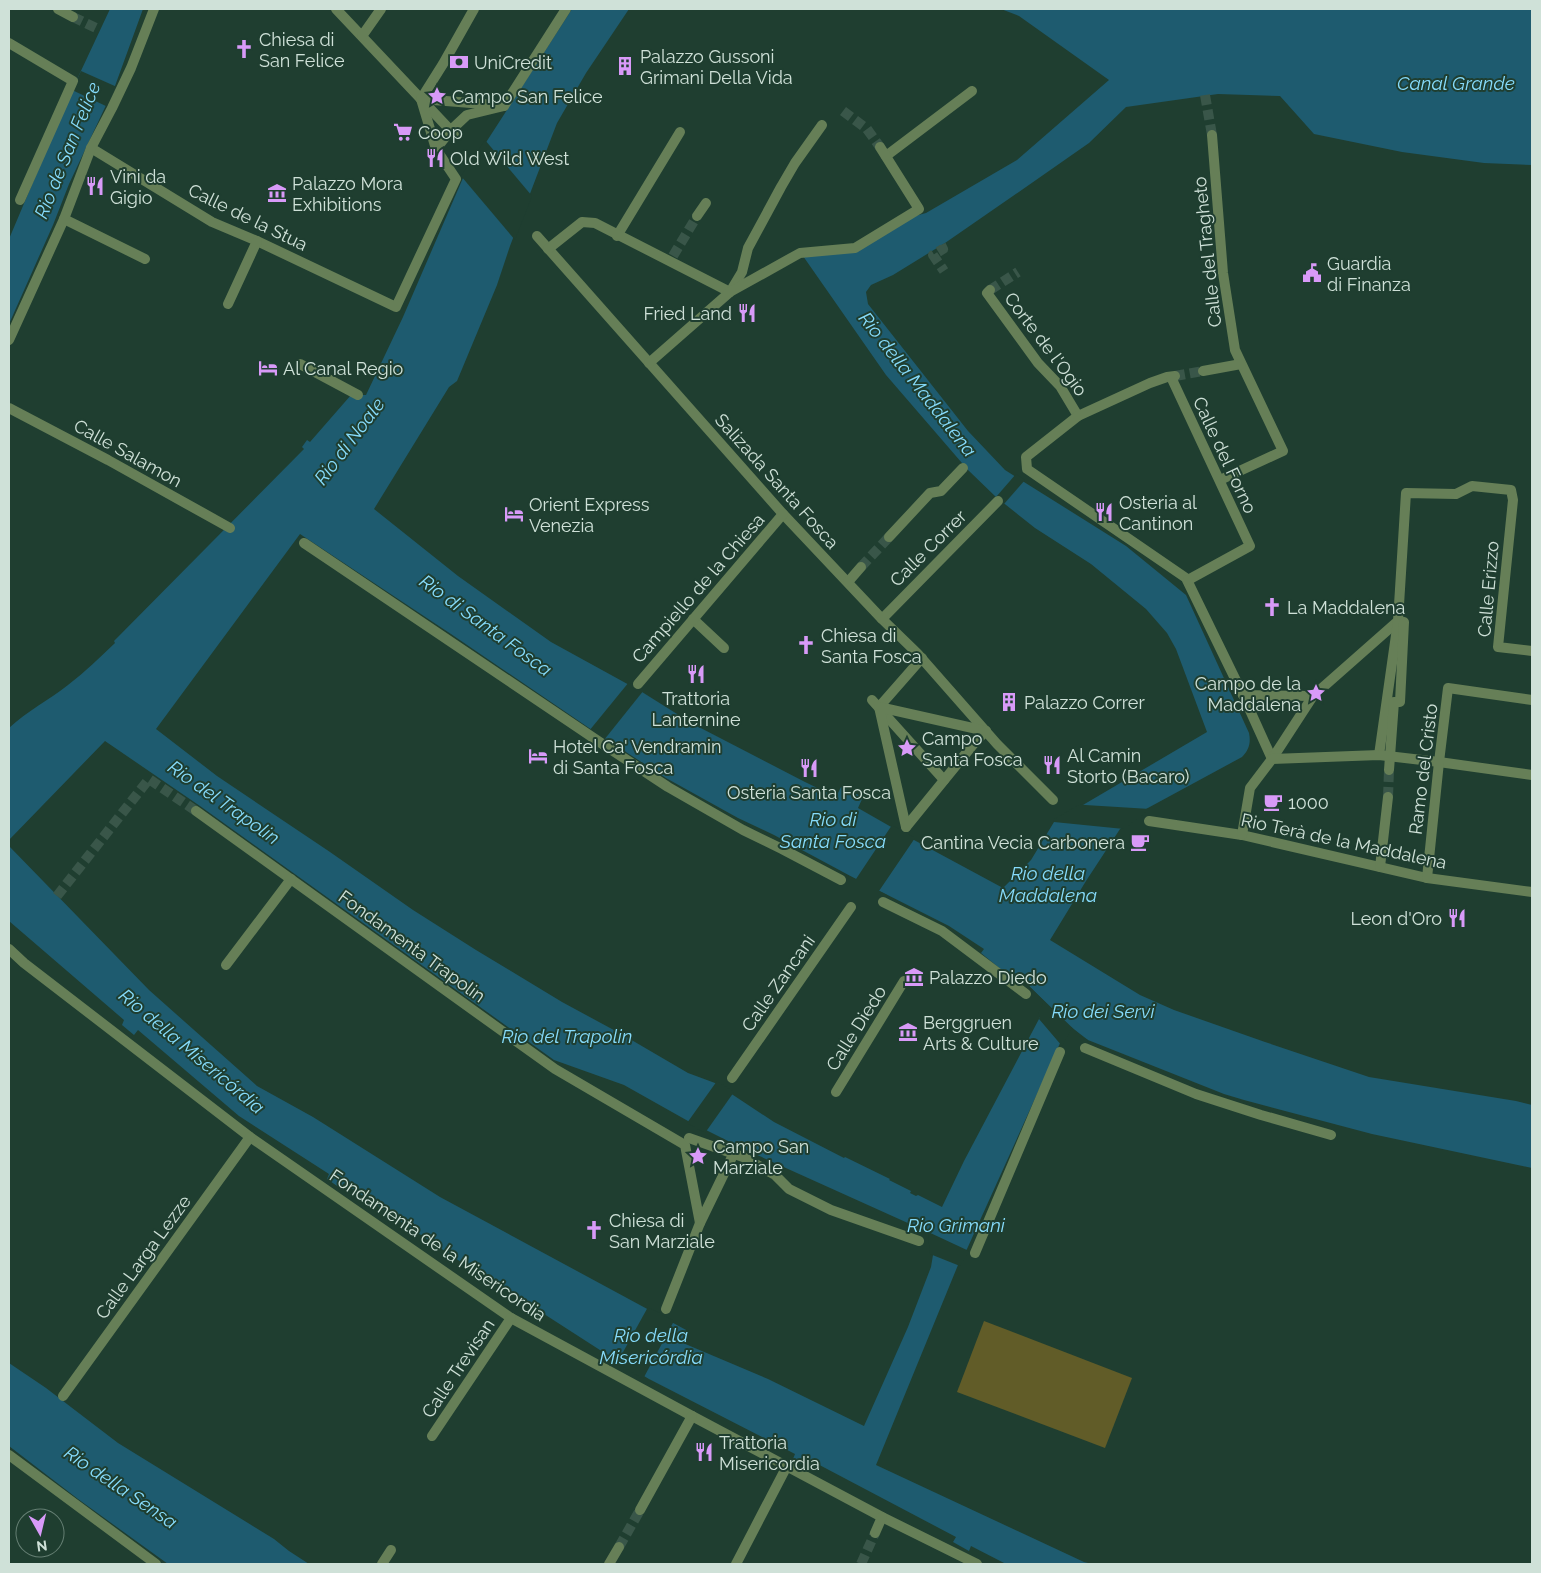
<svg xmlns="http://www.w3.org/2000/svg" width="1541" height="1573" font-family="Raleway,sans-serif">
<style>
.green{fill:#615c28}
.water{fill:#1e5b6f;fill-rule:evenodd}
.pier{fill:#1f3e30}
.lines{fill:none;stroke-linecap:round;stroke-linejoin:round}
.pedestrian-tunnel{stroke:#395649;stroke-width:10;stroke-dasharray:10 5;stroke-linecap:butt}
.pedestrian{stroke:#667f57;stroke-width:10}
.labels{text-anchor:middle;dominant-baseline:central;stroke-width:4;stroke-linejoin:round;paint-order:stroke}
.poi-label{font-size:18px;fill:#cfe1d8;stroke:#1f3e30;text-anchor:start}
.street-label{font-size:18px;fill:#cfe1d8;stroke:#1f3e30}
.water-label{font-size:19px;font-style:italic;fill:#86dbfb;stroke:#1f3e30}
</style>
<rect width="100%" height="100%" fill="#1f3e30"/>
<path class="green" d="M984 1321 1132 1378 1105 1448 957 1392Z"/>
<g class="water">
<path d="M110 9H143L115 86 69 184 53 225 9 324V239L72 90Z"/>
<path d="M572 9H629L586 73 557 123 510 246 497 285 457 381 449 387 374 509 458 576 551 642 642 692 693 724 805 782 836 797 841 787 863 797 858 808 914 840 1003 888 1031 860 1054 822 1207 732 1176 649 1167 633 1146 609 1091 564 1035 528 996 497 968 470 886 375 803 256 857 251 915 216 926 213 1017 160 1109 80 1019 16 1001 9H1532V165L1484 163 1402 152 1314 134 1280 96 1218 94 1126 107 1089 143 1026 187 945 243 893 275 871 285 866 292 868 304 968 431 1005 470 1126 546 1186 595 1249 733C1251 743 1249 750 1242 757L1146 809 1120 829 1086 881 1050 940 1140 995 1174 1010 1265 1042 1369 1077 1516 1101 1532 1105V1168L1372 1134 1244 1100 1224 1094 1088 1040 1071 1027 1061 1041 967 1249 958 1265 876 1465 1084 1562 1092 1564H1006L971 1546 969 1551 953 1542 956 1537 810 1460 807 1467 793 1459 795 1454 649 1379 603 1352 476 1270 473 1273 460 1265 461 1262 344 1183 340 1188 327 1179 329 1174 239 1116 138 1030 134 1035 122 1025 124 1020 9 921V846L149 990 257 1086 313 1117 440 1197 688 1331 683 1343 768 1379 864 1426 908 1327 931 1267 933 1255 930 1233 746 1150 688 1121 624 1085 554 1060 200 806 105 741 9 840V728C27 711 49 700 68 685 85 672 100 657 115 643L114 641 304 449 302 447 307 440 310 442 351 395H366L403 317 463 178ZM300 534 451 634 592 730 666 778 738 818 774 835 856 879 949 926 984 949 981 953 1009 976 1014 973 1028 982 1030 987 1046 1003 1039 1019 964 1161 942 1207 918 1195 916 1196 910 1193 911 1191 889 1180 890 1179 845 1157 844 1158 774 1122 715 1083 688 1073 623 1035 562 1002 476 950 413 910 330 852 217 776 156 729Z"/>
<path d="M9 1363 46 1388 118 1443 274 1539 289 1551 309 1564H168L78 1499 9 1446Z"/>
</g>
<g class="pier">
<path d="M81 71 117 87 108 107 72 90Z"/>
<path d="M485 140 532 196 515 240 461 176Z"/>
<path d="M1016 474 1025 480 1004 504 996 497Z"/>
<path d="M629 682 644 690 604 740 589 731Z"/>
<path d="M1080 804 1085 805 1150 809 1124 829 1054 822 1053 820Z"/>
<path d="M892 825 915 838 879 891 887 895 885 897 843 876 844 874 856 879Z"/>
<path d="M1030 987 1083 1038 1088 1040 1087 1042 1071 1030 1062 1046 1039 1019 1040 1016 1038 1014 1043 1003 1029 989Z"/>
<path d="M717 1081 734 1092 705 1133 687 1123Z"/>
<path d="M924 1230 969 1251 960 1266 930 1254 928 1234 923 1232Z"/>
<path d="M648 1307 674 1321 643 1379 617 1363Z"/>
</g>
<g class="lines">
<g class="pedestrian-tunnel">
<path d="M73 17 100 30"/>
<path d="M1205 95 1212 135"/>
<path d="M843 111 867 129 880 147"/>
<path d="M941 245 943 249 933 255 944 271"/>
<path d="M673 256 697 216"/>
<path d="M990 290 1018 272"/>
<path d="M1175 376 1203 371"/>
<path d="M861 567 889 537"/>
<path d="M1388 797 1389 770"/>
<path d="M57 896 149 779 196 811"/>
<path d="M619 1547 640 1510"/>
<path d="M861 1564 875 1533"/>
</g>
<g class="pedestrian">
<path d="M58 9 73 17"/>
<path d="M336 9 454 134"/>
<path d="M362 36 381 9"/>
<path d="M9 43 73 81 20 200"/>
<path d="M421 99 496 105"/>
<path d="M504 106 566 9"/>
<path d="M1212 135 1223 273 1235 350 1283 451 1220 480"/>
<path d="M91 148 212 222 257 241 396 307 456 179 436 149 451 130 467 115 504 106"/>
<path d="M436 149 421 99 443 64 474 9"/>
<path d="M886 156 972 91"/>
<path d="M697 216 706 203"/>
<path d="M64 219 145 259"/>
<path d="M537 236 783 514 882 619 917 653 997 744 1053 800"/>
<path d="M617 236 680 132"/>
<path d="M548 249 582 222 595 223 730 292 742 272 748 248 781 187 795 163 822 125"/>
<path d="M990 290 987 293 1038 363 1060 386 1078 416"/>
<path d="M228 304 257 241"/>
<path d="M9 340 64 219 91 148 112 108 131 68 154 9"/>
<path d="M649 363 730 292 800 253 855 248 919 209 880 147"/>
<path d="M300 364 358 395"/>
<path d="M1203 371 1241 364"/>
<path d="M1175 376 1167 377 1150 383 1078 416 1026 457 1027 469 1186 578 1243 695 1272 759"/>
<path d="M1171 377 1250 546 1188 580"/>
<path d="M9 408 108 460 230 528"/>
<path d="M889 537 930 493 941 491 963 468"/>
<path d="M304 543 601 743 668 787 743 830 782 849 841 880"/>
<path d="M848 582 861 567"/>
<path d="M693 619 724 648"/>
<path d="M882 619 998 501"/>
<path d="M638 684 783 514"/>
<path d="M1243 695 1313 696 1398 621"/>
<path d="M872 700 944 780"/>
<path d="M879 707 922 658"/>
<path d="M1379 755 1398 621 1406 493 1456 494 1472 486 1511 490 1513 500 1498 647 1532 651"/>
<path d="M1272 759 1313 696"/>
<path d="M1389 770 1394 702H1400L1404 622"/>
<path d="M196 811 555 1069 685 1145 700 1223"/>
<path d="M1149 821 1242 835 1427 878 1532 892"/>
<path d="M906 827 879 707 986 731"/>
<path d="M906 827 976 741 986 731"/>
<path d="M1242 835 1250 788 1272 759 1379 755 1439 762 1532 775"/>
<path d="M1380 867 1388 797"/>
<path d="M1427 878 1439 762 1448 688 1532 700"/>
<path d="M883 902 942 931 1026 994"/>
<path d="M9 949 24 963 250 1137 511 1318 692 1416 882 1517 977 1564"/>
<path d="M226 965 291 879"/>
<path d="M1085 1048 1196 1094 1261 1115 1331 1135"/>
<path d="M732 1078 851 907"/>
<path d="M836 1092 904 981"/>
<path d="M689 1138 743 1157 775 1175 789 1189 831 1210 919 1241"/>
<path d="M975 1253 1060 1052"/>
<path d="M666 1309 700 1223 734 1153"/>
<path d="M63 1396 250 1137"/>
<path d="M432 1436 511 1318"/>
<path d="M9 1455 156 1564"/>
<path d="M640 1510 692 1416"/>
<path d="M875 1533 882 1517"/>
<path d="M382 1564 391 1550"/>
<path d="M609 1564 619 1547"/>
<path d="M736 1564 787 1466"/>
</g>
</g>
<defs>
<g id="church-bare" transform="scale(1.5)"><path d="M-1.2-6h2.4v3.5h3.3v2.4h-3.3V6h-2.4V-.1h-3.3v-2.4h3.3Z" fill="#d89af8" stroke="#1f3e30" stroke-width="2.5" paint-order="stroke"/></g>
<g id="bank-bare" transform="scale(1.5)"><path d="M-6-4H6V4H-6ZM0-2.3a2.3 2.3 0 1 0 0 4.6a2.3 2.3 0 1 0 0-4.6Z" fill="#d89af8" stroke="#1f3e30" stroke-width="2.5" paint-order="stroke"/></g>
<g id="building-bare" transform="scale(1.5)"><path d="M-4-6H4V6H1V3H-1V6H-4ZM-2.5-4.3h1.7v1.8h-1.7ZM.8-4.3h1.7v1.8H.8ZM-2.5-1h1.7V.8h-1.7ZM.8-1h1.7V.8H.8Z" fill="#d89af8" stroke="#1f3e30" stroke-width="2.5" paint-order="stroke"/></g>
<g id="sight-bare" transform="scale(1.5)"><path d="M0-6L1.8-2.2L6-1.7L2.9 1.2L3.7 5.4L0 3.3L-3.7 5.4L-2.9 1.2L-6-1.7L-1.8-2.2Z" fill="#d89af8" stroke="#1f3e30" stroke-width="2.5" paint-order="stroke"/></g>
<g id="supermarket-bare" transform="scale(1.5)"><path d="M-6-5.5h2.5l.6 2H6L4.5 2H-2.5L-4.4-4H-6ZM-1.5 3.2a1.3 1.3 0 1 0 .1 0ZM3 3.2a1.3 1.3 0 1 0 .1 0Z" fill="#d89af8" stroke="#1f3e30" stroke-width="2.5" paint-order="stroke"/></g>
<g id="restaurant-bare" transform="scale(1.5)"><path d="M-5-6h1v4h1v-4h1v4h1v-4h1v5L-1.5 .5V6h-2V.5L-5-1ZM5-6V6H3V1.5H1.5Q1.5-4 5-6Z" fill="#d89af8" stroke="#1f3e30" stroke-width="2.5" paint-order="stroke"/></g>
<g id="museum-bare" transform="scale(1.5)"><path d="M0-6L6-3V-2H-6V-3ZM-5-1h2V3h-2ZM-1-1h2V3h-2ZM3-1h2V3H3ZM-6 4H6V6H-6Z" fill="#d89af8" stroke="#1f3e30" stroke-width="2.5" paint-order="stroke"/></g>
<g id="civic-bare" transform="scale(1.5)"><path d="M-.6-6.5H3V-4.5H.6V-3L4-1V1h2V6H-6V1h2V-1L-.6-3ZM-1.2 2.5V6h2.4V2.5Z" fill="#d89af8" stroke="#1f3e30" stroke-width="2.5" paint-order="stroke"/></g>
<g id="hotel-bare" transform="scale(1.5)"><path d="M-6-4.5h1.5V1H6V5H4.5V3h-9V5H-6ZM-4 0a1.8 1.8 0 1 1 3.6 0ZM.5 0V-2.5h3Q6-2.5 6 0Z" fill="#d89af8" stroke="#1f3e30" stroke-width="2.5" paint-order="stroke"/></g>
<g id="cafe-bare" transform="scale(1.5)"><path d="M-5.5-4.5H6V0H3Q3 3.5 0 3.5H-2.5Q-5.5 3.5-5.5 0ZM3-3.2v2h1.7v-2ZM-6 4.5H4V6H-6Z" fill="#d89af8" stroke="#1f3e30" stroke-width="2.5" paint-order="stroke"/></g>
</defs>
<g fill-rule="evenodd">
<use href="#church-bare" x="244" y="49"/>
<use href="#bank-bare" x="459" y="62"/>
<use href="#building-bare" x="625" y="66"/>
<use href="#sight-bare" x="437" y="96"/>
<use href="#supermarket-bare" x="403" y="132"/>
<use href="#restaurant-bare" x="435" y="158"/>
<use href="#restaurant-bare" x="95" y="186"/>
<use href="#museum-bare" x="277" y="193"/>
<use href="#civic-bare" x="1312" y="273"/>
<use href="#restaurant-bare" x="747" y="313"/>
<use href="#hotel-bare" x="268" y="368"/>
<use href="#restaurant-bare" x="1104" y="512"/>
<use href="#hotel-bare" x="514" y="514"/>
<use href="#church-bare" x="1272" y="607"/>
<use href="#church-bare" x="806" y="645"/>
<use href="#restaurant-bare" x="696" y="674"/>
<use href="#sight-bare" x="1316" y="693"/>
<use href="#building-bare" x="1009" y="702"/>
<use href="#sight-bare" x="907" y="748"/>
<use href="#hotel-bare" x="538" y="756"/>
<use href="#restaurant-bare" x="1052" y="765"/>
<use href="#restaurant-bare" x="809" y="768"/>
<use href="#cafe-bare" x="1273" y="802"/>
<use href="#cafe-bare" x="1140" y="842"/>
<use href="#restaurant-bare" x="1457" y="918"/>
<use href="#museum-bare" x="914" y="977"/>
<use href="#museum-bare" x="908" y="1032"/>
<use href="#sight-bare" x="698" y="1156"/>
<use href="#church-bare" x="594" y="1230"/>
<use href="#restaurant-bare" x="704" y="1452"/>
</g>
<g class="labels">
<g class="poi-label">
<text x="259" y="39">Chiesa di<tspan x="259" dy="21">San Felice</tspan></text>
<text x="640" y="56">Palazzo Gussoni<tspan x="640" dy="21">Grimani Della Vida</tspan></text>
<text x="474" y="62">UniCredit</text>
<text x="452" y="96">Campo San Felice</text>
<text x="418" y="132">Coop</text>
<text x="450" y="158">Old Wild West</text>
<text x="110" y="176">Vini da<tspan x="110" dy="21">Gigio</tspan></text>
<text x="292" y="183">Palazzo Mora<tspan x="292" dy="21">Exhibitions</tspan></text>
<text x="1327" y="263">Guardia<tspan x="1327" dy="21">di Finanza</tspan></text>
<text x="732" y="313" text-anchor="end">Fried Land</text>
<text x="283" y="368">Al Canal Regio</text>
<text x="1119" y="502">Osteria al<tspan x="1119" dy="21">Cantinon</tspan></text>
<text x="529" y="504">Orient Express<tspan x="529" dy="21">Venezia</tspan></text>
<text x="1287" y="607">La Maddalena</text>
<text x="821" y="635">Chiesa di<tspan x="821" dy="21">Santa Fosca</tspan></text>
<text x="1301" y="683" text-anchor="end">Campo de la<tspan x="1301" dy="21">Maddalena</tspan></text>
<text x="696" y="698" text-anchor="middle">Trattoria<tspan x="696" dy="21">Lanternine</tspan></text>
<text x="1024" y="702">Palazzo Correr</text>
<text x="922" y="738">Campo<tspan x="922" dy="21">Santa Fosca</tspan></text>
<text x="553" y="746">Hotel Ca' Vendramin<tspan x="553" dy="21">di Santa Fosca</tspan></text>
<text x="1067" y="755">Al Camin<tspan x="1067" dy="21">Storto (Bacaro)</tspan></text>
<text x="809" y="792" text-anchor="middle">Osteria Santa Fosca</text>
<text x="1288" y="802">1000</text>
<text x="1125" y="842" text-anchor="end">Cantina Vecia Carbonera</text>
<text x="1442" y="918" text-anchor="end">Leon d'Oro</text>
<text x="929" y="977">Palazzo Diedo</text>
<text x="923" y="1022">Berggruen<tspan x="923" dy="21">Arts &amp; Culture</tspan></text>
<text x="713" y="1146">Campo San<tspan x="713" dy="21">Marziale</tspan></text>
<text x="609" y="1220">Chiesa di<tspan x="609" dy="21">San Marziale</tspan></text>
<text x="719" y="1442">Trattoria<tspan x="719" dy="21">Misericordia</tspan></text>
</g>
<g class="street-label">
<text transform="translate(248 217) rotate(26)">Calle de la Stua</text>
<text transform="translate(1207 252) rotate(-96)">Calle del Tragheto</text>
<text transform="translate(1046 344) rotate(53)">Corte de l'Ogio</text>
<text transform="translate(128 453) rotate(29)">Calle Salamon</text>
<text transform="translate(1225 455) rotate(65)">Calle del Forno</text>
<text transform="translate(777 481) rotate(48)">Salizada Santa Fosca</text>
<text transform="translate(928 548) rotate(-45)">Calle Correr</text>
<text transform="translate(698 588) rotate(-49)">Campiello de la Chiesa</text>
<text transform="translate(1488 589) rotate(-85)">Calle Erizzo</text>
<text transform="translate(1423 769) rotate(-83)">Ramo del Cristo</text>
<text transform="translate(1344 841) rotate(12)">Rio Terà de la Maddalena</text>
<text transform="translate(412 946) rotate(36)">Fondamenta Trapolin</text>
<text transform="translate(778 983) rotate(-55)">Calle Zancani</text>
<text transform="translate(856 1028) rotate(-58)">Calle Diedo</text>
<text transform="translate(438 1245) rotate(34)">Fondamenta de la Misericordia</text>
<text transform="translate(143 1257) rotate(-54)">Calle Larga Lezze</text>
<text transform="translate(458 1368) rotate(-56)">Calle Trevisan</text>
</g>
<g class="water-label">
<text x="1456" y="83">Canal Grande</text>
<text transform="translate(67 150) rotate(-68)">Rio de San Felice</text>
<text transform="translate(918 384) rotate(52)">Rio della Maddalena</text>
<text transform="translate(349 441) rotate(-53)">Rio di Noale</text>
<text transform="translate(486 625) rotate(36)">Rio di Santa Fosca</text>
<text transform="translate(224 802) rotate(35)">Rio del Trapolin</text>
<text x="833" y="819">Rio di<tspan x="833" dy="22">Santa Fosca</tspan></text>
<text x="1048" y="873">Rio della<tspan x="1048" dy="22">Maddalena</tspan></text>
<text x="1103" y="1011">Rio dei Servi</text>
<text x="567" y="1036">Rio del Trapolin</text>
<text transform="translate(192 1051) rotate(40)">Rio della Misericórdia</text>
<text x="956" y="1225">Rio Grimani</text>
<text x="651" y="1335">Rio della<tspan x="651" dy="22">Misericórdia</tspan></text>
<text transform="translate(121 1487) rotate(34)">Rio della Sensa</text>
</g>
</g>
<rect width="1541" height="1573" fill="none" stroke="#cfe1d8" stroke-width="20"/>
<g transform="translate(40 1533) rotate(172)"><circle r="24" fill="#1f3e30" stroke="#657f73"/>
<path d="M0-4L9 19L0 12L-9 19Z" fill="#d89af8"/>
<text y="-8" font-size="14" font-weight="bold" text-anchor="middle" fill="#cfe1d8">N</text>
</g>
</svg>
